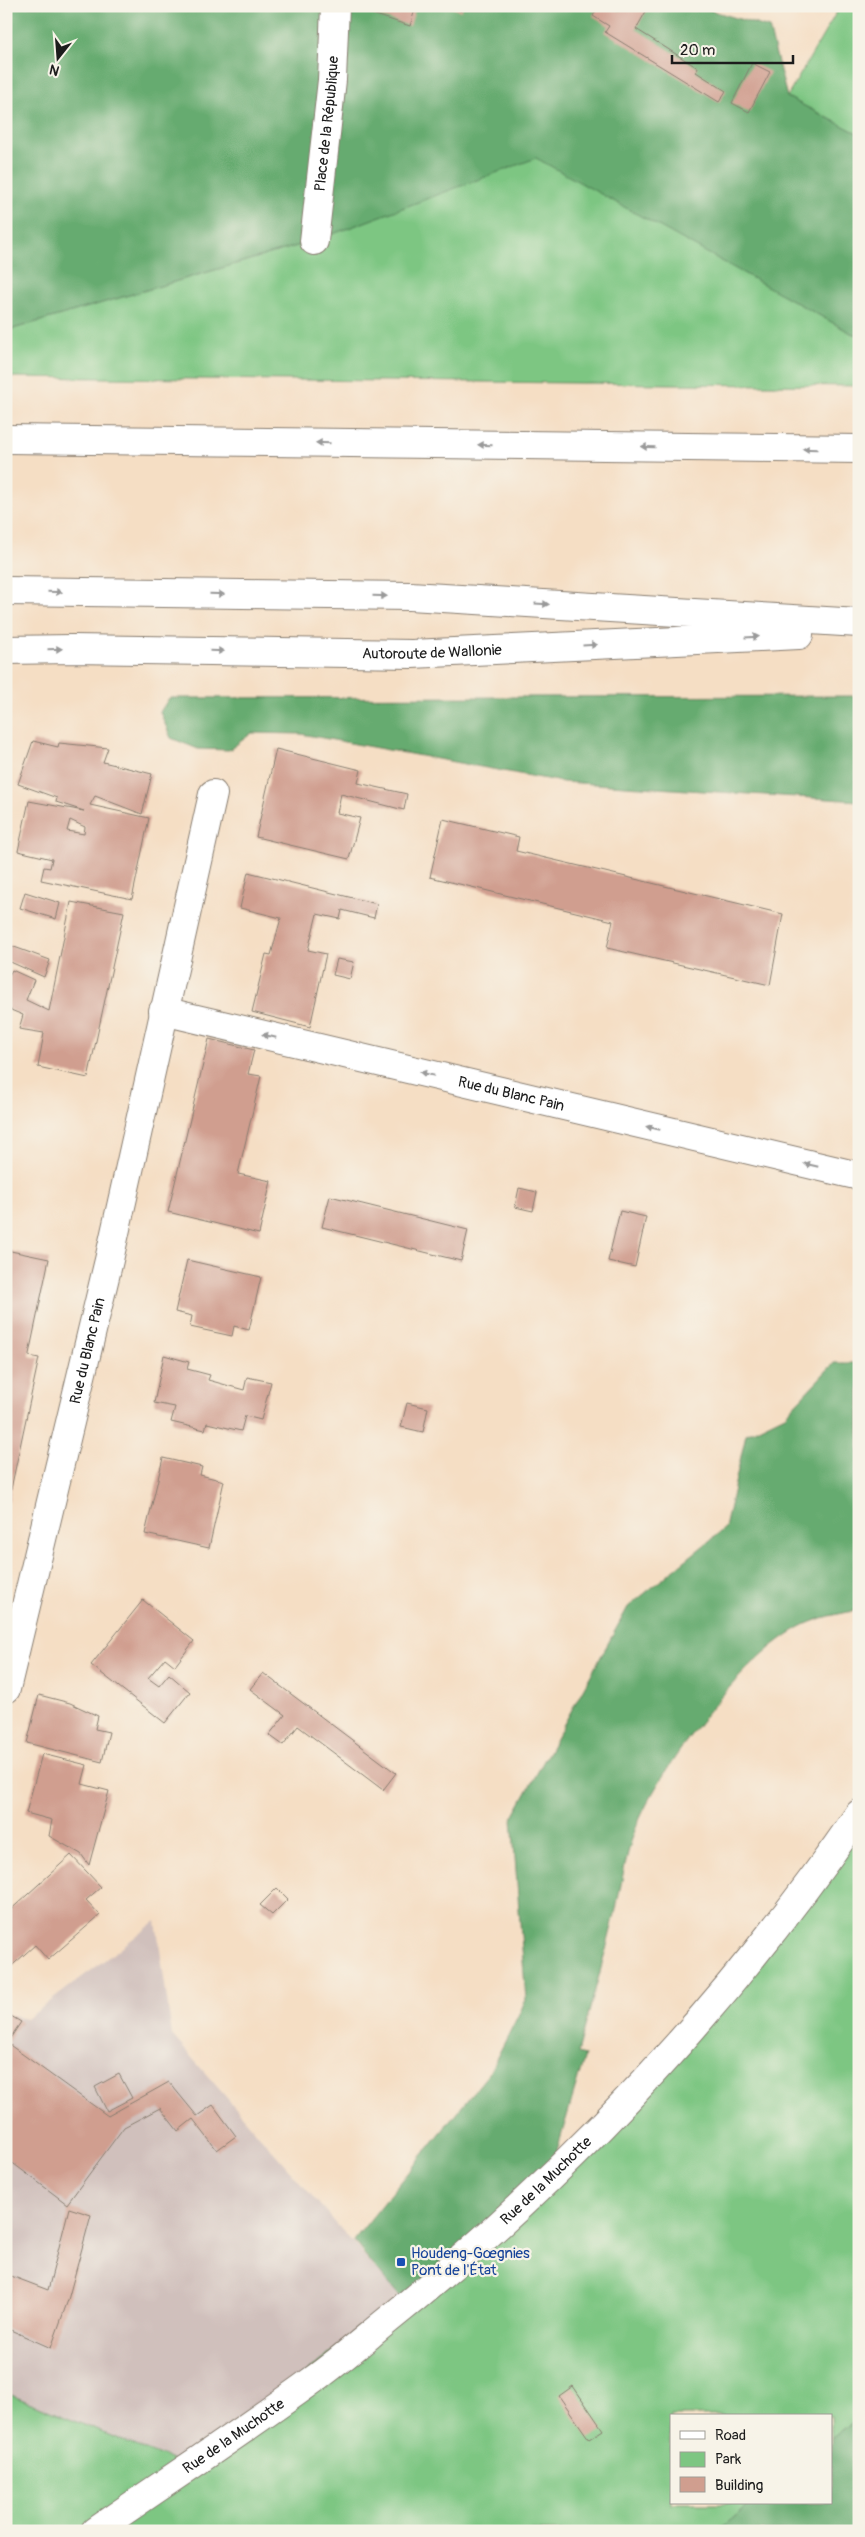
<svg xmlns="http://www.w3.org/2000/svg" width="865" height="2537" font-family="Pangolin,sans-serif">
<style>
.industrial{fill:#d0c0bc}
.green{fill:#7dc682;stroke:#4c714f}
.forest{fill:#66ab70;stroke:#416446}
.building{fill:#d09e8f;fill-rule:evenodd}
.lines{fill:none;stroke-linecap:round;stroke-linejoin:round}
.minor-casing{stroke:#887d70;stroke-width:30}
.tertiary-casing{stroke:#887d70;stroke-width:30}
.motorway-casing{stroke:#887d70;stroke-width:30}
.minor{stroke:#fff;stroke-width:28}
.tertiary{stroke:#fff;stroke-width:28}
.motorway{stroke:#fff;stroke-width:28}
.oneway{fill:#999}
.transit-dot{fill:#1a4fb4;stroke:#f7f3e8;stroke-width:2}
.labels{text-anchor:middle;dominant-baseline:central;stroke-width:4.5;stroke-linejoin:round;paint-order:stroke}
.street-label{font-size:15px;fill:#1c1c1c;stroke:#f7f3e8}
.transit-label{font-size:15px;fill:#164399;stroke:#f7f3e8;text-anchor:start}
</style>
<rect width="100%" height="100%" fill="#f7f3e8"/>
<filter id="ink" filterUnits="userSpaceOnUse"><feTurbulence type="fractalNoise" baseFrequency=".02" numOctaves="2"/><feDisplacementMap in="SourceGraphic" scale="10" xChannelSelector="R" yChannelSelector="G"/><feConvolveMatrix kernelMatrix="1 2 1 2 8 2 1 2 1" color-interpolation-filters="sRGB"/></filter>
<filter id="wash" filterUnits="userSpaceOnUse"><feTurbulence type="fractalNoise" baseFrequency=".0096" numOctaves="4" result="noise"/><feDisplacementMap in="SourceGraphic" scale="20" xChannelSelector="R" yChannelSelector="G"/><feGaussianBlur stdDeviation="1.12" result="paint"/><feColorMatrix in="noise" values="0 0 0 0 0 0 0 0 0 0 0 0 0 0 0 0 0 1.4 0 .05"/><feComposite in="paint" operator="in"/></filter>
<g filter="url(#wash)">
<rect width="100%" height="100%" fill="#f5dec4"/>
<path class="industrial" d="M156 1921 172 2035 407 2305 187 2467 6 2393V2015L27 2019Z"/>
<g class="green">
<path d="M840 6H859V134L787 97Z"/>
<path d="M536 157 853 334H859V386L6 377V331L314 241Z"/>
<path d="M859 1814V2417L831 2439V2416H671V2503H751L718 2531H6V2393L187 2467 548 2181Z"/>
</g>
<g class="forest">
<path d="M6 6H697L769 28 787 97 859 134V334H853L536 158 314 241 6 331Z"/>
<path d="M859 696V801L563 782 301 734 252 733 229 750 198 749 171 738 160 712 169 698Z"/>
<path d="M834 1363H859V1610C843 1613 826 1616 811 1622 749 1646 656 1771 634 1833 625 1858 621 1887 615 1914 604 1960 590 2007 578 2053L585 2055 548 2181 407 2305 353 2241 489 2073 526 2000 512 1819 628 1607 725 1528 746 1434 785 1415Z"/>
<path d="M859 2417V2531H718L751 2503H831V2439Z"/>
</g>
<g id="blocks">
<g class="building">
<path d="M347 6H416L410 26Z"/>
<path d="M447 6H463L461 11Z"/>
<path d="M598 6H612L619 11 622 6H649L636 29 698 68 696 72 726 91 719 102 605 32 609 26 593 16Z"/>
<path d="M752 63 770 72 749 112 732 103Z"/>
<path d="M33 741 58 747 59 743 108 748 103 762 152 774 142 814 95 796 90 805 149 818 132 899 41 880 44 867 50 868 52 859 18 851 29 801 84 811 56 802 57 798 18 784ZM70 820 85 827 84 834 67 831Z"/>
<path d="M276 749 361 770 358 783 407 794 404 810 341 794 337 813 360 818 349 859 256 837Z"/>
<path d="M443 819 519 837 516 851 783 914 770 985 607 948 613 921 430 877Z"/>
<path d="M248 872 377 904 374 918 342 910 340 919 317 914 308 950 326 954 310 1027 252 1012 266 954 271 955 281 918 240 908Z"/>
<path d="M25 892 60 903 56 919 20 908Z"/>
<path d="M71 902 124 912 88 1078 38 1067 44 1033 19 1029 23 1015 6 1008V974L9 975 12 970 34 980 26 1000 49 1011Z"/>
<path d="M6 944 50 960 44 977 6 960Z"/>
<path d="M337 959 354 962 350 979 333 975Z"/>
<path d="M209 1039 254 1050 248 1074 261 1076 238 1174 271 1181 259 1234 168 1212Z"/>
<path d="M519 1188 537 1192 533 1211 515 1207Z"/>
<path d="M330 1196 468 1230 461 1261 322 1227Z"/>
<path d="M620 1211 646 1217 635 1267 608 1261Z"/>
<path d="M6 1250 49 1259 29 1354V1356L39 1358 8 1503H6Z"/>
<path d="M187 1260 261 1277 249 1330 234 1326 232 1336 190 1327 192 1316 175 1312Z"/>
<path d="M164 1355 189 1362 187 1369 210 1375 208 1380 244 1390 247 1377 271 1382 261 1420 245 1416 241 1431 207 1423 205 1430 171 1422 175 1407 154 1403Z"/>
<path d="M407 1403 428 1408 423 1432 401 1427Z"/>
<path d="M163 1458 202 1467 200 1475 224 1481 209 1548 145 1534Z"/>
<path d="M143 1600 194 1641 175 1666 165 1658 148 1678 159 1686 169 1674 190 1692 165 1723 91 1665Z"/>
<path d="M263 1673 396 1773 383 1790 298 1726 283 1745 269 1735 285 1715 250 1689Z"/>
<path d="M39 1695 70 1703 98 1716 95 1729 109 1732 102 1762 27 1743Z"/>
<path d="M42 1754 87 1765 82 1784 109 1791 89 1865 81 1854 49 1836 52 1820 26 1813Z"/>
<path d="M71 1855 101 1887 86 1900 100 1915 48 1960 35 1945 6 1971V1914Z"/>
<path d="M277 1888 288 1899 272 1915 260 1905Z"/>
<path d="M6 2013 21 2022 7 2043 108 2116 169 2082 197 2116 213 2105 236 2136 217 2150 193 2119 178 2131 160 2108 124 2127 67 2204 6 2158Z"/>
<path d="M119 2074 132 2098 107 2111 95 2087Z"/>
<path d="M69 2208 91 2215 68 2300 51 2348 6 2328V2274L48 2290Z"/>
<path d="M573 2386 603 2430 589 2439 559 2396Z"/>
</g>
</g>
</g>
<g filter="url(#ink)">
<use href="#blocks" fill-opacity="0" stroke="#887d70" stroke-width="1"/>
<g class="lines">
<g class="minor-casing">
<g id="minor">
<path id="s1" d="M314 241 332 80 335 6"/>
<path id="s2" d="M163 1011 859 1176"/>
<path id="s3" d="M6 1689 109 1260 213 794"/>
</g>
</g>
<g class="tertiary-casing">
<g id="tertiary">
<path id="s4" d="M95 2531C167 2481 242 2432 313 2380 337 2363 360 2343 383 2324 565 2178 726 2007 859 1814"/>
</g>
</g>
<g class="motorway-casing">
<g id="motorway">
<path d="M6 439 859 449"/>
<path d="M6 591 410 596 859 623"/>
<path id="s5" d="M6 650 72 649 412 654 799 635"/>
</g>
</g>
<use href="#minor" class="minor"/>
<use href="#tertiary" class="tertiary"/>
<use href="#motorway" class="motorway"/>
</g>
<defs><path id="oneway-solid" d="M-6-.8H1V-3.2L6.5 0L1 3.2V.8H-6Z" transform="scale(1.25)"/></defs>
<g class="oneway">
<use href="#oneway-solid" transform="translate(323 443) rotate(-179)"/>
<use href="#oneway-solid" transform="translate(485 445) rotate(-179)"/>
<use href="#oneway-solid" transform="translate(648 447) rotate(-179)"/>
<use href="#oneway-solid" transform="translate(810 449) rotate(-179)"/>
<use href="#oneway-solid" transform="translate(55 592) rotate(1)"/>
<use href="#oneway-solid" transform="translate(217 594) rotate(1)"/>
<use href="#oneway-solid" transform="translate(380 596) rotate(1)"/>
<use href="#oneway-solid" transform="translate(542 604) rotate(3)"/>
<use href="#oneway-solid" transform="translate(752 637) rotate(-3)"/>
<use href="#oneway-solid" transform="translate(590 645) rotate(-3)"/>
<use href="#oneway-solid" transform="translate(55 649) rotate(-1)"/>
<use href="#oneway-solid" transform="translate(217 651) rotate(1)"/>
<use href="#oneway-solid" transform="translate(269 1036) rotate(-167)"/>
<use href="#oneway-solid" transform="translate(427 1074) rotate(-167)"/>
<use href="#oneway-solid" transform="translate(653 1128) rotate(-167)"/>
<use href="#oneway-solid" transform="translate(811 1165) rotate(-167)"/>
</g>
</g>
<rect class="transit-dot" x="396" y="2257" width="10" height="10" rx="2.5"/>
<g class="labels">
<g class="street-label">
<text stroke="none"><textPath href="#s1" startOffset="118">Place de la République</textPath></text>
<text stroke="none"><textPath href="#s5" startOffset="426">Autoroute de Wallonie</textPath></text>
<text stroke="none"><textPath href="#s2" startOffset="358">Rue du Blanc Pain</textPath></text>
<text stroke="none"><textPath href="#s3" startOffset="348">Rue du Blanc Pain</textPath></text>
<text stroke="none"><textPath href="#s4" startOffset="572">Rue de la Muchotte</textPath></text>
<text stroke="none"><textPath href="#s4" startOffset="168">Rue de la Muchotte</textPath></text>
</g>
<g class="transit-label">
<text x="411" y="2253">Houdeng-Gœgnies<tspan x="411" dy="17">Pont de l'État</tspan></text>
</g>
</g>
<rect width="865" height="2537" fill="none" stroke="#f7f3e8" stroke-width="25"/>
<rect x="670" y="2414" width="162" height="90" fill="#f7f3e8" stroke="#9f9d96"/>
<rect x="680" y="2431" width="25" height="8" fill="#ffffff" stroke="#9f9d96"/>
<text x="715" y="2440" font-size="15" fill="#1c1c1c">Road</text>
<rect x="680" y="2452" width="25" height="15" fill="#7dc682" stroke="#9f9d96"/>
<text x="715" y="2464" font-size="15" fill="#1c1c1c">Park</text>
<rect x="680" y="2477" width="25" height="15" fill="#d09e8f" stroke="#9f9d96"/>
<text x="715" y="2490" font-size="15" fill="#1c1c1c">Building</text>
<g transform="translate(58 58) rotate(197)" stroke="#f7f3e8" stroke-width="4" paint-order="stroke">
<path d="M0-4L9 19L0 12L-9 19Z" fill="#1c1c1c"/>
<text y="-8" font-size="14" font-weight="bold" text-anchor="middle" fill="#1c1c1c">N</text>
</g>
<path d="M672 55v8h121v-8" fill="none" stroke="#1c1c1c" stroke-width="2.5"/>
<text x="680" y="55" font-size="15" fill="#1c1c1c" stroke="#f7f3e8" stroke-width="4" paint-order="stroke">20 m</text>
</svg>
